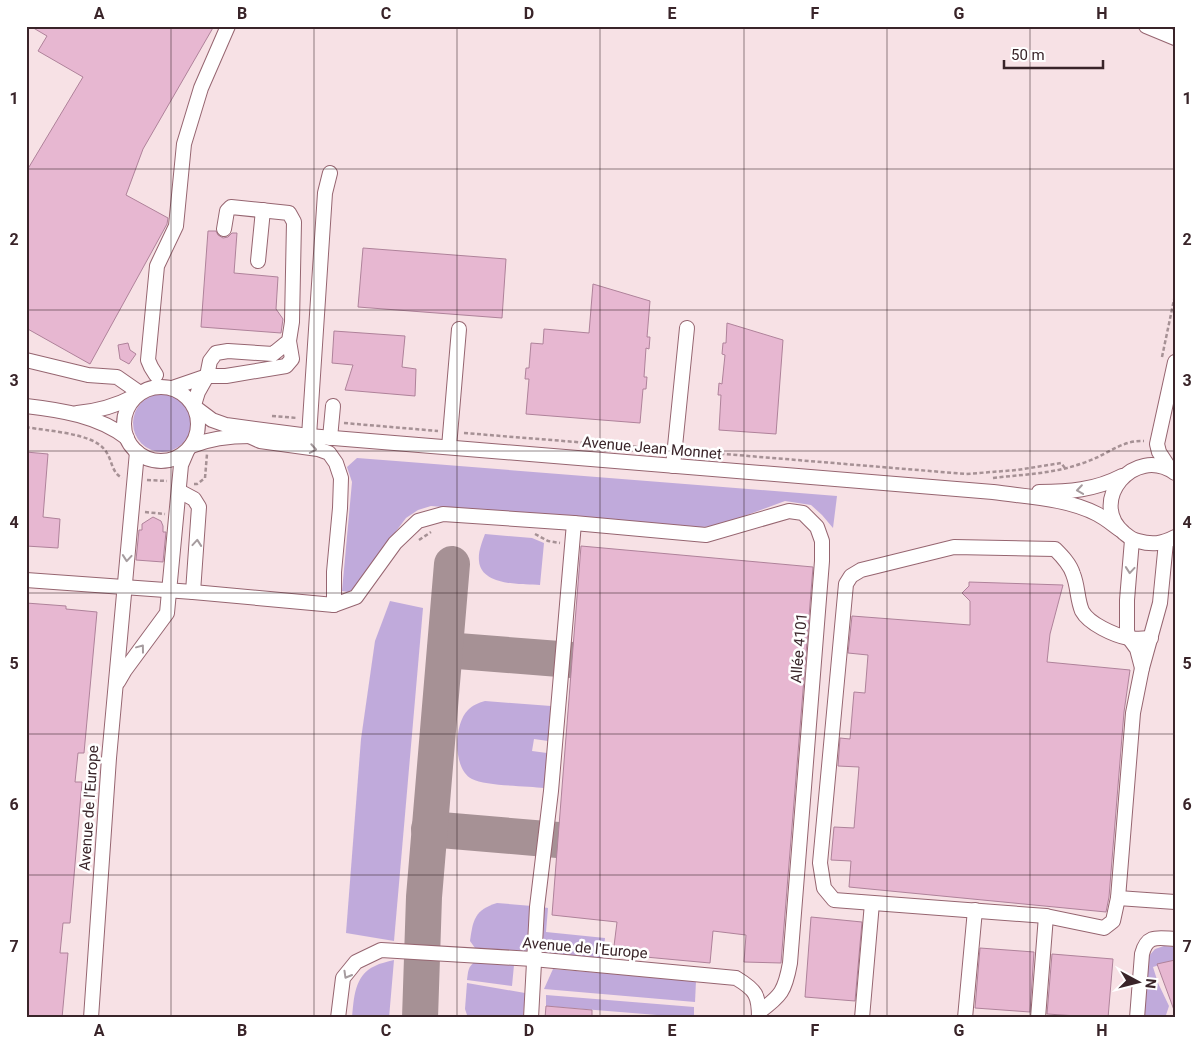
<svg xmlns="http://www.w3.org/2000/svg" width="1201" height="1044" font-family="Roboto,sans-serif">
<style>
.green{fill:#c0aadb}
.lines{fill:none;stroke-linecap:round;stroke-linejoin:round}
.taxiway{stroke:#a69195;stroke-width:36}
.building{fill:#e7b7d1;stroke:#af829a}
.minor-casing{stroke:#966570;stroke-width:16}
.path{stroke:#a69195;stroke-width:2.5;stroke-dasharray:4 2.5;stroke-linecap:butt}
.minor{stroke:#fff;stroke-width:14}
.oneway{stroke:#a69c9f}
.grid{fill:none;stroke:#392429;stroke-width:1;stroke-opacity:0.55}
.labels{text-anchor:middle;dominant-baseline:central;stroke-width:5;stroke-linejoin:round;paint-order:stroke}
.street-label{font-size:15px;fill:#392429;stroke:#fff}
.neatline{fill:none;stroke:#392429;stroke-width:2}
.grid-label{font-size:16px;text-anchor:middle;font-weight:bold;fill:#392429}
</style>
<rect width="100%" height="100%" fill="#f7e1e5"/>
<g class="green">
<circle cx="162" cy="423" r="29"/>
<path d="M357 458 396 461 837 496 833 528 822 515 811 505 785 501 717 526 686 528 431 506 418 510 406 518 348 595V592L342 591 352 482 347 467Z"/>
<path d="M485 534 532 538 544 543 540 585C522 584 481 586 479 561 478 552 482 542 485 534Z"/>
<path d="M390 601 423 608 394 941 346 933 361 739 375 641Z"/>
<path d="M485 701 551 706 548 741 534 739 532 751 547 753 544 788C528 786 485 786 472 779 452 769 454 723 468 710 473 705 478 703 485 701Z"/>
<path d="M497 903 532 906 528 950 525 951 475 948 470 941C473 919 475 910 497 903Z"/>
<path d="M542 907 548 908 546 932 605 938 603 959 539 952Z"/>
<path d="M1164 946 1175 947V960L1153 967 1158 983 1169 1006 1165 1018H1144L1149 956 1155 949Z"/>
<path d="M394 960 389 1018H352C354 999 354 975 375 966 380 963 387 962 394 960Z"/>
<path d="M475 962 514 965 512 986 467 980C468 972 468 966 475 962Z"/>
<path d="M553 969 696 981 695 1002 544 989Z"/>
<path d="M467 983 525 993 523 1018H468L465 1009Z"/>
<path d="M546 995 694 1007V1018L546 1006Z"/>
</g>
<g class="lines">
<g class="taxiway">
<path d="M445 650 572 660"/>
<path d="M429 829 558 840"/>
<path d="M420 1018 424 897 452 564"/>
</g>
</g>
<g class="building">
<path d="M30 26H214L143 149 126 195 168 218 167 224 90 364 26 328V172L83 77 38 51 47 36Z"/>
<path d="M208 231H216L218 235 223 238 228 237 232 233H237L234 273 278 277 276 309 283 319 281 333 201 327Z"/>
<path d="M363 248 506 259 502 318 358 307Z"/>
<path d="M593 284 650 301 647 337H650L649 349 646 348 644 377H647L646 389H643L640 423 526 414 529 379H525L526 368H529L531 343 543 344 544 329 589 333Z"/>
<path d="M727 323 783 340 776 434 719 430 721 395H718L719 383 722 384 725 355 722 354 723 343H726Z"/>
<path d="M334 331 405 336 402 367 416 369 415 396 345 390 353 365 332 363Z"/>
<path d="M128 343 130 350 136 354 129 364 120 359 118 345Z"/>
<path d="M26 452 48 454 43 517 60 519 58 548 26 546Z"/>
<path d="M153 517 161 521 163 526V532H166L163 562 136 560 139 530H142V524Z"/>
<path d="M581 546 813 567 781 963 744 962 746 935 713 931 710 963 613 954 617 922 552 915Z"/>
<path d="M969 582 1063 585 1050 634 1047 662 1130 670 1124 712 1109 897 1106 912 849 887 851 861 831 860 834 827 854 828 859 767 838 766 840 738 850 739 854 692 865 693 868 655 848 653 852 616 970 625V601L962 593 969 586Z"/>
<path d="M26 603 66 606V609L97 612 84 753H78L75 782H82L70 923H63L60 953H68L62 1018H26Z"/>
<path d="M811 917 862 922 855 1001 805 997Z"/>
<path d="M980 948 1034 952 1030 1012 975 1008Z"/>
<path d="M1052 954 1113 959 1108 1018 1047 1014Z"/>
<path d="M1175 960V1010H1174L1157 964Z"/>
<path d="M546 1006 592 1010V1018H545Z"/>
</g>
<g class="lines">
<g class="minor-casing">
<g id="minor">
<path d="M1146 26 1175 38"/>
<path d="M224 229 227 211 231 207 289 213 294 222 292 322 289 341 292 359 286 366 226 376H207L210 361 216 353 228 351 273 354 289 341"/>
<path d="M258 261 263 210"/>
<path d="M26 360 88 375 117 377 140 393"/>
<path d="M156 375 151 367 148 360 157 266 176 226 184 144 201 88 228 26"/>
<circle cx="161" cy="424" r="37"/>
<path d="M172 388 207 376 198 392 194 405"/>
<path d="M26 406C61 410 99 416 127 438"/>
<path d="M196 408 212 420 226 425 309 436 993 492C1027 497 1066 498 1097 514 1105 518 1112 524 1119 529"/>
<path d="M77 413C99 411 116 406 135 396"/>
<path d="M249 436 260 441 318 449 329 453 336 463 341 478 340 508 334 572V605"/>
<path d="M309 436 325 193 330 173"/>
<path d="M330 438 333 406"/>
<path d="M191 446C211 438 230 436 251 436"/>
<path d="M449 447 459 329"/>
<path d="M673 466 687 328"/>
<path d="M1170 469 1159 452 1157 444 1175 362"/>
<path d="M1175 473C1134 444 1087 502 1124 533 1129 537 1132 540 1138 541 1152 545 1162 544 1175 537"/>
<path d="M179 491 194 499 199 507 193 592"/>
<path d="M1039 492C1069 492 1095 490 1122 476"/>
<path d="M1132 540 1127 600V631L1129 638 1137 649 1142 668 1160 603 1166 542"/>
<path d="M26 580 193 592 334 605 356 597 395 543 418 521 443 514 574 523 706 535 789 511 803 513 817 527 822 541V561L790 963C785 991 781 996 759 1012"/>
<path d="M1142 668 1133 713 1118 898 1113 921 1104 928 1046 916 834 900 824 888 820 863 846 584 851 576 861 570 954 547 1055 549C1062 556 1070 564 1073 574 1078 586 1077 599 1082 611 1089 624 1114 635 1128 638 1135 640 1143 638 1151 638"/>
<path d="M118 682 125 670 167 613 181 465 187 451"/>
<path d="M1118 898 1175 902"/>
<path d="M91 1018 109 758 137 452"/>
<path d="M338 1018 343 978 356 962 381 950 533 959 736 978C756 990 759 995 759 1018"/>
<path d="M531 1018 537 907 551 791 574 523"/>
<path d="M862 1018 872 903"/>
<path d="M965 1018 975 910"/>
<path d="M1038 1018 1046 916"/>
<path d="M1137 1018 1142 954C1147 934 1158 938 1175 939"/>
</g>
</g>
<g class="path">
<path d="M1162 357 1175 295"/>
<path d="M272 416 297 418"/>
<path d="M344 423 438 431"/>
<path d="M26 427C47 431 91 433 104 449 113 459 110 471 122 478"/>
<path d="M464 433 663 449"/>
<path d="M688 451 966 474 1017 470 1061 463 1065 468"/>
<path d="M993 478C1018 475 1043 474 1067 468 1078 465 1090 461 1100 456 1114 449 1127 440 1144 441"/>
<path d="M147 480 167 481"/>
<path d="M194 484H197L205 478 207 454"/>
<path d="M145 512 165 514"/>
<path d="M535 534 548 541 560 543"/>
<path d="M419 540 431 532"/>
</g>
<use href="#minor" class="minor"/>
</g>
<defs><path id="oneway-chevron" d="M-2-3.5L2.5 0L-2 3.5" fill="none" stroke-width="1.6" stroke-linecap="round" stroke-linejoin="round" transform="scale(1.25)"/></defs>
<g class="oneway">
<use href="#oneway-chevron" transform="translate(313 449) rotate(10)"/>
<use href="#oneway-chevron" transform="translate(1080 490) rotate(172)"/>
<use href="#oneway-chevron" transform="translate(197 543) rotate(-85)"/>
<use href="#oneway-chevron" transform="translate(127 558) rotate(95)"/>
<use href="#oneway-chevron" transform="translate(1130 570) rotate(95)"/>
<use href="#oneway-chevron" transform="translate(141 648) rotate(-53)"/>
<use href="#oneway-chevron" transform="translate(347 975) rotate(120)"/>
</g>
<path class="grid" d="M171 26V1018M314 26V1018M457 26V1018M600 26V1018M744 26V1018M887 26V1018M1030 26V1018M26 169H1175M26 310H1175M26 451H1175M26 593H1175M26 734H1175M26 875H1175"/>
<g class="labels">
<g class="street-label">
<text transform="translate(652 448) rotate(5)">Avenue Jean Monnet</text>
<text transform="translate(799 648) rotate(-85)">Allée 4101</text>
<text transform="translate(89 808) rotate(-86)">Avenue de l'Europe</text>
<text transform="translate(585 948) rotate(5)">Avenue de l'Europe</text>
</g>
</g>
<rect width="1201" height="1044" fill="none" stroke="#ffffff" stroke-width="55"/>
<g transform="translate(1138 982) rotate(97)" stroke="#ffffff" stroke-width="4" paint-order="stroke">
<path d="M0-4L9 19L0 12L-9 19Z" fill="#392429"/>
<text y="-8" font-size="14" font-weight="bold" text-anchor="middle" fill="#392429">N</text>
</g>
<path d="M1004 60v8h99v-8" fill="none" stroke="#392429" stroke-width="2.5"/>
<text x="1011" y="60" font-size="15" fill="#392429" stroke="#ffffff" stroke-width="4" paint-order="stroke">50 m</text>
<rect x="28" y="28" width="1146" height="988" class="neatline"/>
<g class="grid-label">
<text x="99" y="19">A</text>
<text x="242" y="19">B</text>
<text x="386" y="19">C</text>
<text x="529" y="19">D</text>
<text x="672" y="19">E</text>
<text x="815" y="19">F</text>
<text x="959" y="19">G</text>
<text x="1102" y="19">H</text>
<text x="14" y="104">1</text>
<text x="1187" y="104">1</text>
<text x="14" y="245">2</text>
<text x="1187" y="245">2</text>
<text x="14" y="386">3</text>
<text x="1187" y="386">3</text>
<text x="14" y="528">4</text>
<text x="1187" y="528">4</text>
<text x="14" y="669">5</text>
<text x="1187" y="669">5</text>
<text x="14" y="810">6</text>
<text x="1187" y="810">6</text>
<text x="14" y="952">7</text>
<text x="1187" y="952">7</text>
<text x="99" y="1036">A</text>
<text x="242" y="1036">B</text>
<text x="386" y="1036">C</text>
<text x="529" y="1036">D</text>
<text x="672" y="1036">E</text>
<text x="815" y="1036">F</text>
<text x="959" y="1036">G</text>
<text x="1102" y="1036">H</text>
</g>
</svg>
